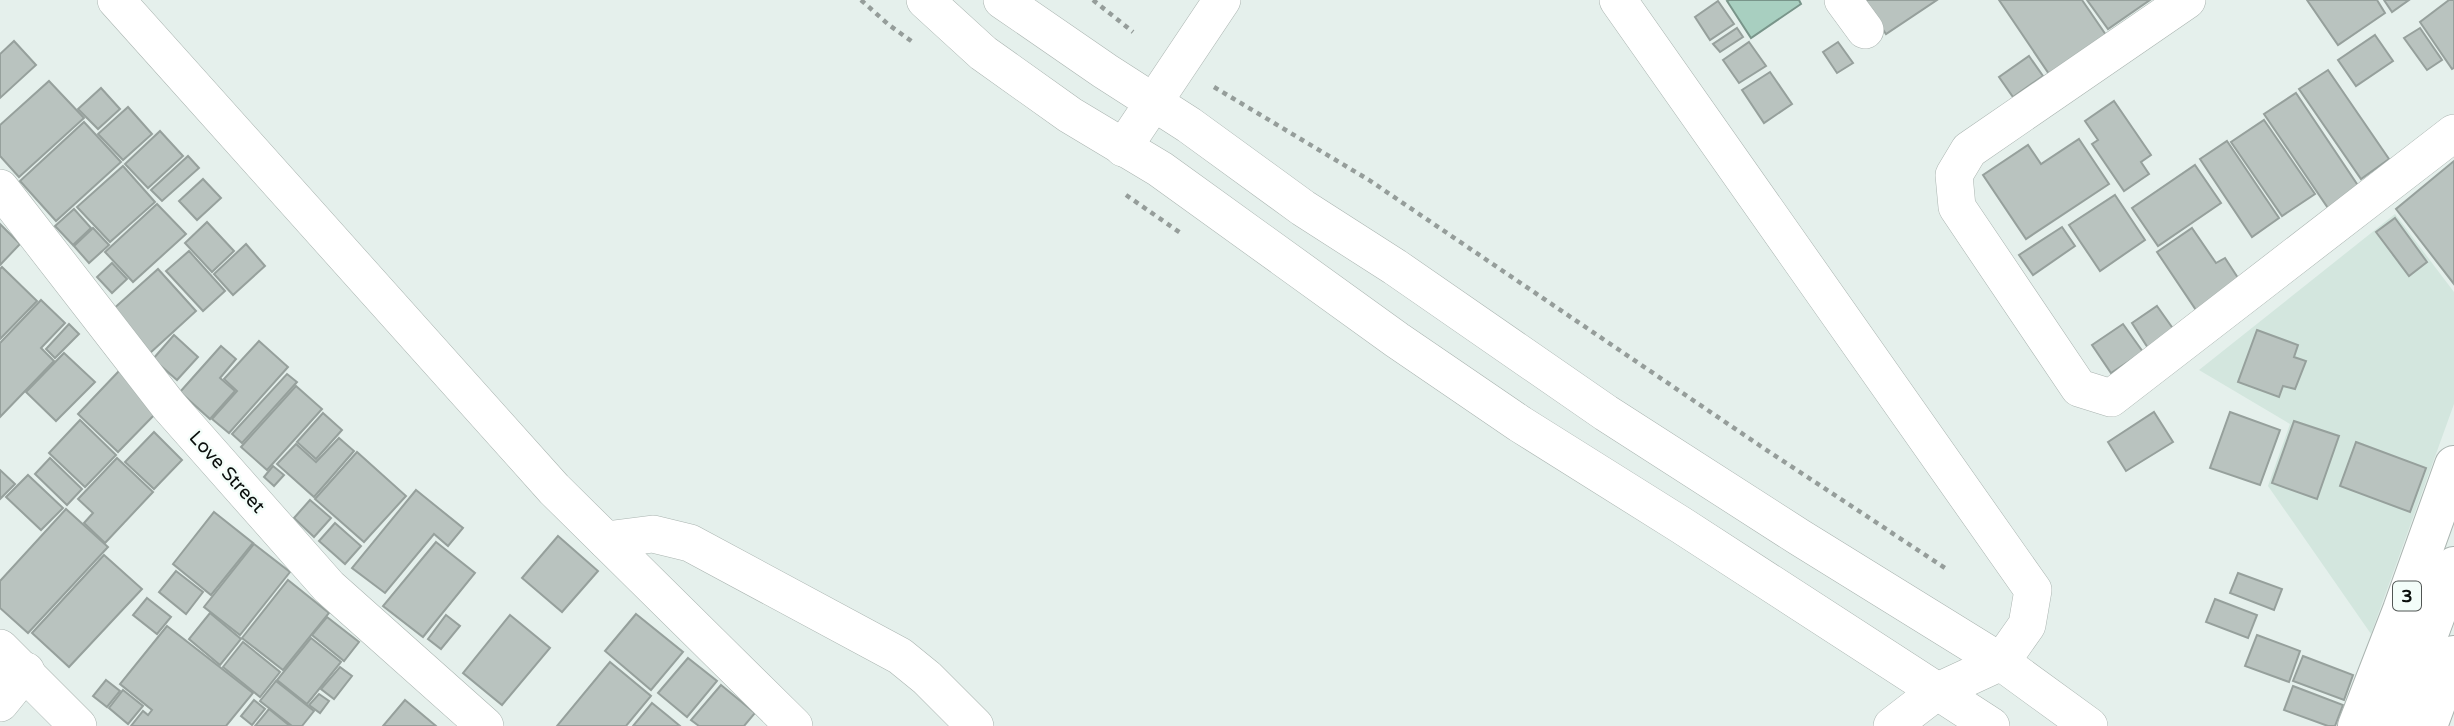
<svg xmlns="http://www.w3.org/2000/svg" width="2454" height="726" font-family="'Varela Round',sans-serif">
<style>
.built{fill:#d3e6de}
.water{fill:#a8cfc0;stroke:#79958a;stroke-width:2}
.building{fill:#b9c3bf;stroke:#96a09c;stroke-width:2}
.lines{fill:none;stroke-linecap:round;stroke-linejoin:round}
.minor-casing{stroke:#aab4b0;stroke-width:38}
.highway-casing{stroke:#aab4b0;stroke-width:40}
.path{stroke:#959d9a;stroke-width:4.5;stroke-dasharray:5 5;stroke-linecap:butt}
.minor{stroke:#fff;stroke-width:37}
.highway{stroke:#fff;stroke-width:38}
.labels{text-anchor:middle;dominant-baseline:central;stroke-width:5;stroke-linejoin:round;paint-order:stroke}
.shield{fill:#f3fdf9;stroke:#515654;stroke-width:2}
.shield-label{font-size:18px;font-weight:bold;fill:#0b0f0d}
.street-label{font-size:19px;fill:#0b0f0d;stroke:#f3fdf9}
</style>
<rect width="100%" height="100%" fill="#e5f0ec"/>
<path class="built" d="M2395 214 2454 292V404L2371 634 2268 486 2290 424 2199 370Z"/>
<path class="water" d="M1729 0H1799L1801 4 1751 38 1727 1Z"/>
<g class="building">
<path d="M1863 0H1937L1886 34Z"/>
<path d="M1999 0H2082L2106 35 2049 74Z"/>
<path d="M2087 0H2150L2108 29Z"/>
<path d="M2307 0H2377L2385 13 2338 45Z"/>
<path d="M2384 0H2409L2392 12Z"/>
<path d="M2449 0H2454V68L2452 69 2420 22Z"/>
<path d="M1718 1 1734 24 1710 40 1695 17Z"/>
<path d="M1737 28 1743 37 1720 52 1713 44Z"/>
<path d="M2420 28 2442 60 2427 70 2404 38Z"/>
<path d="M2375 35 2393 61 2356 86 2338 60Z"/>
<path d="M14 41 36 65 0 98V54Z"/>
<path d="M1749 42 1766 66 1739 83 1723 60Z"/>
<path d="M1838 42 1853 63 1837 73 1823 52Z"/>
<path d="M2029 56 2043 76 2013 97 1999 77Z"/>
<path d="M2328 70 2389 159 2361 179 2299 89Z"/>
<path d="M1770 72 1792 104 1764 123 1742 90Z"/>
<path d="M49 81 84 118 19 177 0 156V125Z"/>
<path d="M101 88 120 109 98 129 78 109Z"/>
<path d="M2296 93 2361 190 2330 211 2264 114Z"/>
<path d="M2114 101 2151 155 2141 162 2149 174 2124 191 2092 144 2098 140 2085 121Z"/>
<path d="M128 107 152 134 123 160 98 134Z"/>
<path d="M2264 120 2315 194 2282 216 2231 142Z"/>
<path d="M84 122 121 162 56 221 20 181Z"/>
<path d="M160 131 183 156 148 188 125 164Z"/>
<path d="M2079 139 2109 184 2026 239 1983 175 2028 145 2041 164Z"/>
<path d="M2227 141 2279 218 2252 237 2200 159Z"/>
<path d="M188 156 199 168 162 201 151 190Z"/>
<path d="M2454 161V284L2396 209Z"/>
<path d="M2195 165 2221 203 2158 246 2132 208Z"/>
<path d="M123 166 155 202 110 242 77 207Z"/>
<path d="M203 179 221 198 197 220 179 201Z"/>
<path d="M2115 195 2145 240 2100 271 2069 225Z"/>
<path d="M157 204 186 234 133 282 105 252Z"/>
<path d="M74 209 91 228 73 245 55 226Z"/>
<path d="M2395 218 2427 262 2409 276 2376 232Z"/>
<path d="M207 222 234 251 212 272 185 243Z"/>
<path d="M0 224 20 244 0 265Z"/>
<path d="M2062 227 2075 246 2033 275 2019 255Z"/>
<path d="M93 228 109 245 89 263 74 246Z"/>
<path d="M2192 228 2216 263 2225 258 2240 281 2196 310 2157 252Z"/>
<path d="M246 244 265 266 233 295 214 274Z"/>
<path d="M189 251 225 291 203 311 166 271Z"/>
<path d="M112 263 127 279 112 293 97 277Z"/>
<path d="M2 267 37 301 0 339V269Z"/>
<path d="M158 269 196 311 150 353 111 311Z"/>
<path d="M41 300 65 323 41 348 54 361 0 417V343Z"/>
<path d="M2157 306 2174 330 2148 348 2132 323Z"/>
<path d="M69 324 79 334 55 358 46 349Z"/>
<path d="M2123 324 2143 352 2111 373 2092 345Z"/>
<path d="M2257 330 2298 345 2294 357 2306 361 2295 389 2283 386 2279 397 2238 382Z"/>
<path d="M174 335 198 357 177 380 153 359Z"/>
<path d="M259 341 288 367 229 433 212 419 237 391 224 379Z"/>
<path d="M221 346 236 359 220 378 235 391 210 419 180 392Z"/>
<path d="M64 353 95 382 56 421 26 392Z"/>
<path d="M119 371 160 409 118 452 78 414Z"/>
<path d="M287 374 297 382 242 443 232 434Z"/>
<path d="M296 386 322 409 267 470 241 447Z"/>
<path d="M2154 412 2173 442 2126 471 2108 442Z"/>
<path d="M2230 412 2280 430 2260 485 2210 468Z"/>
<path d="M323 413 342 430 316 459 297 442Z"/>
<path d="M80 420 116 455 85 487 49 453Z"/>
<path d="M2294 421 2339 436 2317 499 2272 483Z"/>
<path d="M154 432 182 460 154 489 125 462Z"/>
<path d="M339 438 354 451 314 497 277 464 296 444 316 462Z"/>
<path d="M2356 442 2426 468 2410 512 2340 486Z"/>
<path d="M357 452 406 496 364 542 315 499Z"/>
<path d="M50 458 82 489 67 505 35 474Z"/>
<path d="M117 458 153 492 105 543 84 523 93 513 78 499Z"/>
<path d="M273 466 284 475 274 486 264 477Z"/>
<path d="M0 470 15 484 0 499Z"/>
<path d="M28 475 63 508 41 530 6 497Z"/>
<path d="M416 490 463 528 448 546 434 534 385 593 352 568Z"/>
<path d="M310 500 331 518 314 537 294 518Z"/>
<path d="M66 509 108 547 28 633 0 608V581Z"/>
<path d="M214 512 253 543 211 595 173 564Z"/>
<path d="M335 523 361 546 345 564 319 541Z"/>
<path d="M558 536 598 571 562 612 522 578Z"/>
<path d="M436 542 475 573 423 637 383 606Z"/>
<path d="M254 544 290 572 240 635 204 607Z"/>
<path d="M104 555 142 589 69 667 32 633Z"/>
<path d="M176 571 203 592 186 614 159 592Z"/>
<path d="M2238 573 2282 589 2274 610 2230 593Z"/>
<path d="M288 580 329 613 283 670 242 638Z"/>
<path d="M147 598 171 617 157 634 133 615Z"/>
<path d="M2215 599 2257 615 2248 638 2206 622Z"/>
<path d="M210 613 241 639 220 665 189 639Z"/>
<path d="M636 614 683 652 651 690 605 651Z"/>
<path d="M446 615 460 626 441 649 428 639Z"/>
<path d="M510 615 550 648 502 705 463 673Z"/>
<path d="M327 617 359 642 344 661 312 635Z"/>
<path d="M167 626 253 693 226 726H131L143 711 148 715 152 710 120 684Z"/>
<path d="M2257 635 2300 651 2289 682 2245 666Z"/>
<path d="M311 638 341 662 307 704 277 680Z"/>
<path d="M243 642 280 672 260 697 223 667Z"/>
<path d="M2303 656 2353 675 2344 700 2293 681Z"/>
<path d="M688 658 717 681 687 717 658 693Z"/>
<path d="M610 662 651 696 626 726H557Z"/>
<path d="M340 667 352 676 334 699 321 689Z"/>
<path d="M106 680 120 691 107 707 93 696Z"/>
<path d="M276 681 314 711 302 726H292L260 701Z"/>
<path d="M721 685 755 713 744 726H699L691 720Z"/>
<path d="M2293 686 2343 705 2335 726H2328L2284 710Z"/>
<path d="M123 690 143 706 128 724 109 708Z"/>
<path d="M319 694 329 701 320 713 309 705Z"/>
<path d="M254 700 265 709 252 725 241 716Z"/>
<path d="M405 700 436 726H383Z"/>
<path d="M652 703 668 716 680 726H633Z"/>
<path d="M269 709 290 726H255Z"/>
</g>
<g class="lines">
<g class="minor-casing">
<g id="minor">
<path d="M116 0 554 489 794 726"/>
<path d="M925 0 983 53 1070 115 1160 169 1397 340 1520 424 1681 525 1991 726"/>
<path d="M1002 0 1105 71 1189 125 1303 208 1395 267 1606 413 1799 537 2001 662 2089 726"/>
<path d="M1618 0 2033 590 2027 625 2001 662 1936 692 1892 726"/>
<path d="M1843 0 1865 30"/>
<path d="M2187 0 1969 150 1954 175 1957 207 2079 388 2111 398 2454 133"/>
<path d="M1123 148 1222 0"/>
<path d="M0 188 169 406 329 587 485 726"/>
<path d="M606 540 653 534 690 543 900 656 927 678 975 726"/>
<path d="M0 648 78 726"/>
<path d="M0 703 26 671"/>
</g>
</g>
<g class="highway-casing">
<g id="highway">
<path d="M2357 726 2402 610 2454 465"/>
<path d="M2395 726 2454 566"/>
<path d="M2428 726 2454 655"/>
</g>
</g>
<g class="path">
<path d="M861 0 889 25 914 43"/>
<path d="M1093 0 1133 32"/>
<path d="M1214 87 1369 180 1759 445 1945 568"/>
<path d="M1126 195 1182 234"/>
</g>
<use href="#minor" class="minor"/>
<use href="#highway" class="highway"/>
</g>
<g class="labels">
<rect class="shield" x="2393" y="581.5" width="28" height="29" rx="5"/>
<g class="shield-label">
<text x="2407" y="596">3</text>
</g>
<g class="street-label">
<text transform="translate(227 472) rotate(48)">Love Street</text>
</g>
</g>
</svg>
